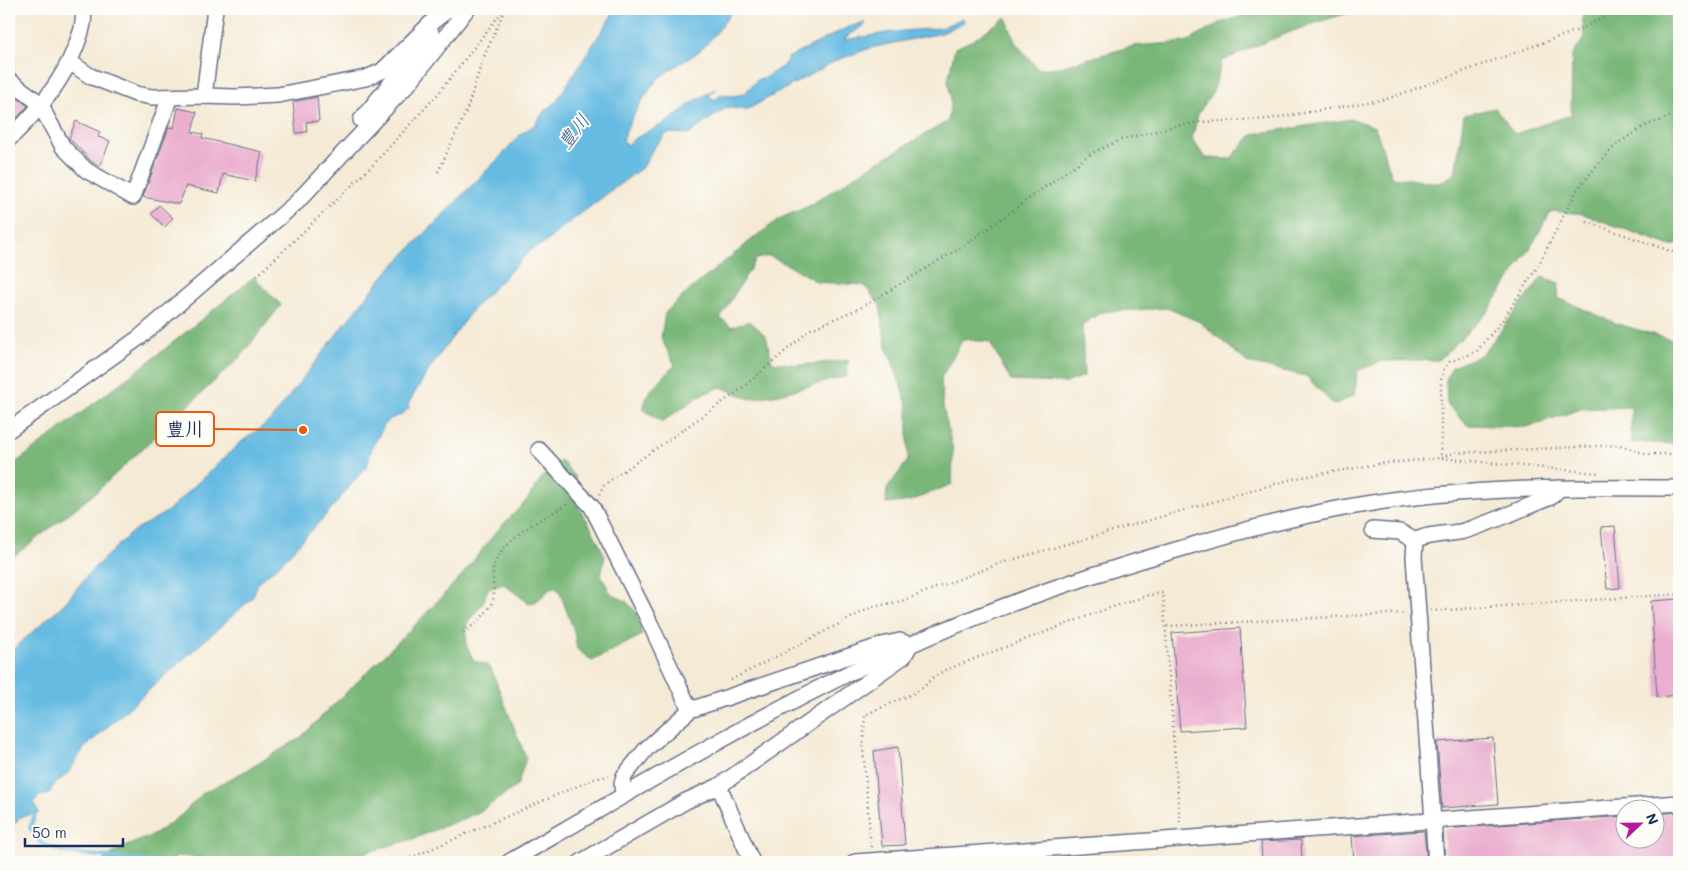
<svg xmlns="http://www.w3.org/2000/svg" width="1688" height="871" font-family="Mali,'Klee One',sans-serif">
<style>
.forest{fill:#79b778;stroke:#4a736b}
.water{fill:#66bbe2;stroke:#4075a0}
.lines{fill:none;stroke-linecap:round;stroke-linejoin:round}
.stream{stroke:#66bbe2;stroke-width:4}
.building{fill:#eaafcf}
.minor-casing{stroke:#677088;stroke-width:18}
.path{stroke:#677088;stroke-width:2.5;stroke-dasharray:1 4;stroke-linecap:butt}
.minor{stroke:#fff;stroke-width:15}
.labels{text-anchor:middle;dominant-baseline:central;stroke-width:4;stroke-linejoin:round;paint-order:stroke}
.water-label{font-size:19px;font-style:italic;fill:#325986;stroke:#fdfcf7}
.leader{fill:none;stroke:#e8590c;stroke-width:2}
.callout-dot{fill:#e8590c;stroke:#fdfcf7;stroke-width:2}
.callout{fill:#fdfcf7;stroke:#e8590c;stroke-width:2}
.callout-label{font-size:19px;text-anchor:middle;font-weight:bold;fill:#1b2f5e}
</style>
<rect width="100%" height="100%" fill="#fdfcf7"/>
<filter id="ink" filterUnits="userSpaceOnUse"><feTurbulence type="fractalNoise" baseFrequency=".02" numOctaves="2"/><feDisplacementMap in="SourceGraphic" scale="10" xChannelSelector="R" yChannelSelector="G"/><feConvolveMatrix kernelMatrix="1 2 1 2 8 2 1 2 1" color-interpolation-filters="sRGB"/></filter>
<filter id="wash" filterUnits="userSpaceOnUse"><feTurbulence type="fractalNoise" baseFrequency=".0096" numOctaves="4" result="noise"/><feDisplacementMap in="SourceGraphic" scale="20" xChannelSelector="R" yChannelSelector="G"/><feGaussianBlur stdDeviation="1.12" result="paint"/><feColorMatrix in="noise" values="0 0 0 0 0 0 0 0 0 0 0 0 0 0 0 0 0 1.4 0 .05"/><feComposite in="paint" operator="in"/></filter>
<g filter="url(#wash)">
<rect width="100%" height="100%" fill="#f5ead5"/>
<g class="forest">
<path d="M1265 9H1365C1316 20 1268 40 1222 61L1213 92 1198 114 1192 139 1205 158 1230 159 1253 134 1352 119 1375 127 1392 177 1439 183 1455 174 1464 115 1495 108 1515 134 1571 115 1572 56 1584 38 1582 9H1679V244L1671 246 1583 214 1551 211 1529 250 1486 314 1439 360 1383 361 1357 371 1355 395 1334 405 1306 376 1248 363 1200 322 1167 308 1101 312 1082 325 1084 376 1066 383 1011 381 990 342 963 339 941 378 943 407 953 450 952 484 911 501 886 504 887 489 908 460V407L893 363 886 347 880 305 864 285 817 282 788 265 769 256 756 259 720 318 732 327 750 321 766 336 772 362 802 365 848 360 847 376 779 394 750 399 721 387 701 395 662 422 643 409 648 393 675 365 661 338 665 313 686 293 755 237 781 218 809 206 866 169 948 121 951 100 948 80 955 48 973 40 1006 17 1015 42 1038 69 1059 67 1133 46 1187 42 1220 23Z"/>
<path d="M254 277 281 305 239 358 94 494 9 560V468L160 353Z"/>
<path d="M1542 277 1559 283 1558 298 1618 324 1679 342V444L1631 442V407L1581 409 1527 427 1467 425 1447 404 1446 380 1452 367 1479 356 1485 351Z"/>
<path d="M561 461 575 476 578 507 587 520 605 556 601 575 611 594 626 601 636 612 642 635 592 661 577 649 574 631 559 590 552 587 537 601 529 604 504 584 488 589 483 603 467 623 466 645 474 661 485 664 491 669 526 758 517 786 479 812 413 839 332 862H249L177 856 171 862H102L107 857 122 848 155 834 180 816 203 793 249 769 300 738 418 622 463 574 496 532 526 501 543 476Z"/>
</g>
<path class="water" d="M616 9H733C724 23 712 40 699 51 687 61 672 67 660 77 648 88 627 124 623 140L627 145 634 139 667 122 692 103 715 89 709 96 715 100 721 95 733 96 744 94 758 79 766 77 783 66 788 58 846 28 865 22V25L845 38V40L892 32 941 28 962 18 964 22 942 33 870 48 837 60 750 108 744 110 727 107 689 134 667 133 652 150 644 166 563 227 545 243 533 248 472 310 430 368 408 404 409 408 401 415 390 419 384 426 372 447 367 466 325 516 279 565 259 581 252 598 84 748 69 772 53 786 49 794 39 796 34 803 39 813C32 815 25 815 18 818L17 822 9 825V653L66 602 90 572 132 532 168 511 240 443 271 420 343 326 386 273 500 157 522 133 535 125 544 111 556 102Z"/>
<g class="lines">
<path class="stream" d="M34 811 35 815 30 828 41 843 63 852 155 862"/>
</g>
<g id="blocks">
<g class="building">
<path d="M9 92 28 106 9 126Z"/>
<path d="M317 97 319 121 306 122 307 132 296 133 293 102Z"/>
<path d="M178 108 197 112 192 132 203 134 202 138 262 152 255 181 223 174 219 193 186 186 179 204 143 197 169 127 174 128Z"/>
<path d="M76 121 100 132 98 137 110 141 100 166 92 162 69 138Z"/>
<path d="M159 205 173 218 165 227 151 214Z"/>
<path d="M1615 526 1620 588 1607 589 1601 527Z"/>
<path d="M1679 599V695L1657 697 1651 601Z"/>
<path d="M1240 628 1247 727 1180 731 1172 633Z"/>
<path d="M1493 738 1498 804 1442 808 1437 742Z"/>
<path d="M898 747 905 845 882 846 874 751Z"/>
<path d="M1679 812V862H1445L1443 829 1626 816V838H1656V814Z"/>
<path d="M1424 831 1427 862H1354L1352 836Z"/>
<path d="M1301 840 1302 862H1262L1261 842Z"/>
</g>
</g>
</g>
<g filter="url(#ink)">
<use href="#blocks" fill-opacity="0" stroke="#677088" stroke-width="1"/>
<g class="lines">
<g class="minor-casing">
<g id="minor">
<path d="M70 62 90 76 136 94 152 97 204 96 235 97 278 95 366 78 382 71 432 22 449 9"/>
<path d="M9 80 42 105 45 114 63 147 86 170 133 197 170 97"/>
<path d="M204 96 215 9"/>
<path d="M361 120 422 45 431 32"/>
<path d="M9 139C37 112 62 83 76 46 81 33 85 23 83 9"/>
<path d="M9 430 140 337 296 203 409 83 467 9"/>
<path d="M539 450 592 507 648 619 690 710"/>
<path d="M1373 530 1400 532 1415 541C1429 533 1448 535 1464 531 1494 522 1522 508 1551 497L1560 488"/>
<path d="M1415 541 1414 557 1436 862"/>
<path d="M719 786 752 862"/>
<path d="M509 862C621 797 732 731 849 673 955 621 1069 580 1183 548 1243 530 1304 514 1366 504 1467 487 1577 487 1679 488"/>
<path d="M581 862 686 801 719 786 904 656 910 645 900 641 882 645 690 710 647 748 624 776 622 783 623 796"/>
<path d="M855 862 1679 803"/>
</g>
</g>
<g class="path">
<path d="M1679 113 1645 126 1618 143 1598 164 1577 190 1538 266 1502 321 1476 352 1449 362 1444 368 1441 380V458L1453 453 1620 445 1645 454H1679"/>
<path d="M438 172 466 112 483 59 505 9"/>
<path d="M1587 222 1679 254"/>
<path d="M257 276 371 167 438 94 504 9"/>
<path d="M599 495 605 484 740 390 811 329 860 308 965 245 1092 153 1120 140 1167 128 1200 122 1268 119 1387 99 1581 29 1620 9"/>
<path d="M1431 611 1679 594"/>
<path d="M1167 626 1406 613"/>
<path d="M464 633C477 621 495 610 494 590 493 580 491 570 496 560 507 535 548 516 571 502"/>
<path d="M731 680 872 607 902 601 1001 563 1292 479 1378 464 1441 458 1598 473"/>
<path d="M871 847 863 748 865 715 914 693 924 687 932 678 945 670 1098 612 1149 595 1163 593 1180 826"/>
<path d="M401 862 594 779 609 776"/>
</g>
<use href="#minor" class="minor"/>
</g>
</g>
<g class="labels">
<g class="water-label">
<text transform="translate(573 131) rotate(-52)">豊川</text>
</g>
</g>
<path class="leader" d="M303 430L214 429"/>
<circle class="callout-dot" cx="303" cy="430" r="5"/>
<rect class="callout" x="156" y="412" width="58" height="34" rx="5"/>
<g class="callout-label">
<text x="185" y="436">豊川</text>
</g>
<rect width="1688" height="871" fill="none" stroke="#fdfcf7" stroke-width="30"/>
<g transform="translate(1640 824) rotate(68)"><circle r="24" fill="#fdfcf7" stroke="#a3aaba"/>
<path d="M0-4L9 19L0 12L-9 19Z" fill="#b5179e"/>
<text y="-8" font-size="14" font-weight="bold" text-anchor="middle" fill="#1b2f5e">N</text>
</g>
<path d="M25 838v8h98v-8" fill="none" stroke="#1b2f5e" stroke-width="2.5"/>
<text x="32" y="838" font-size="15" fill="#1b2f5e" stroke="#fdfcf7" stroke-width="4" paint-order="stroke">50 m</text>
</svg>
